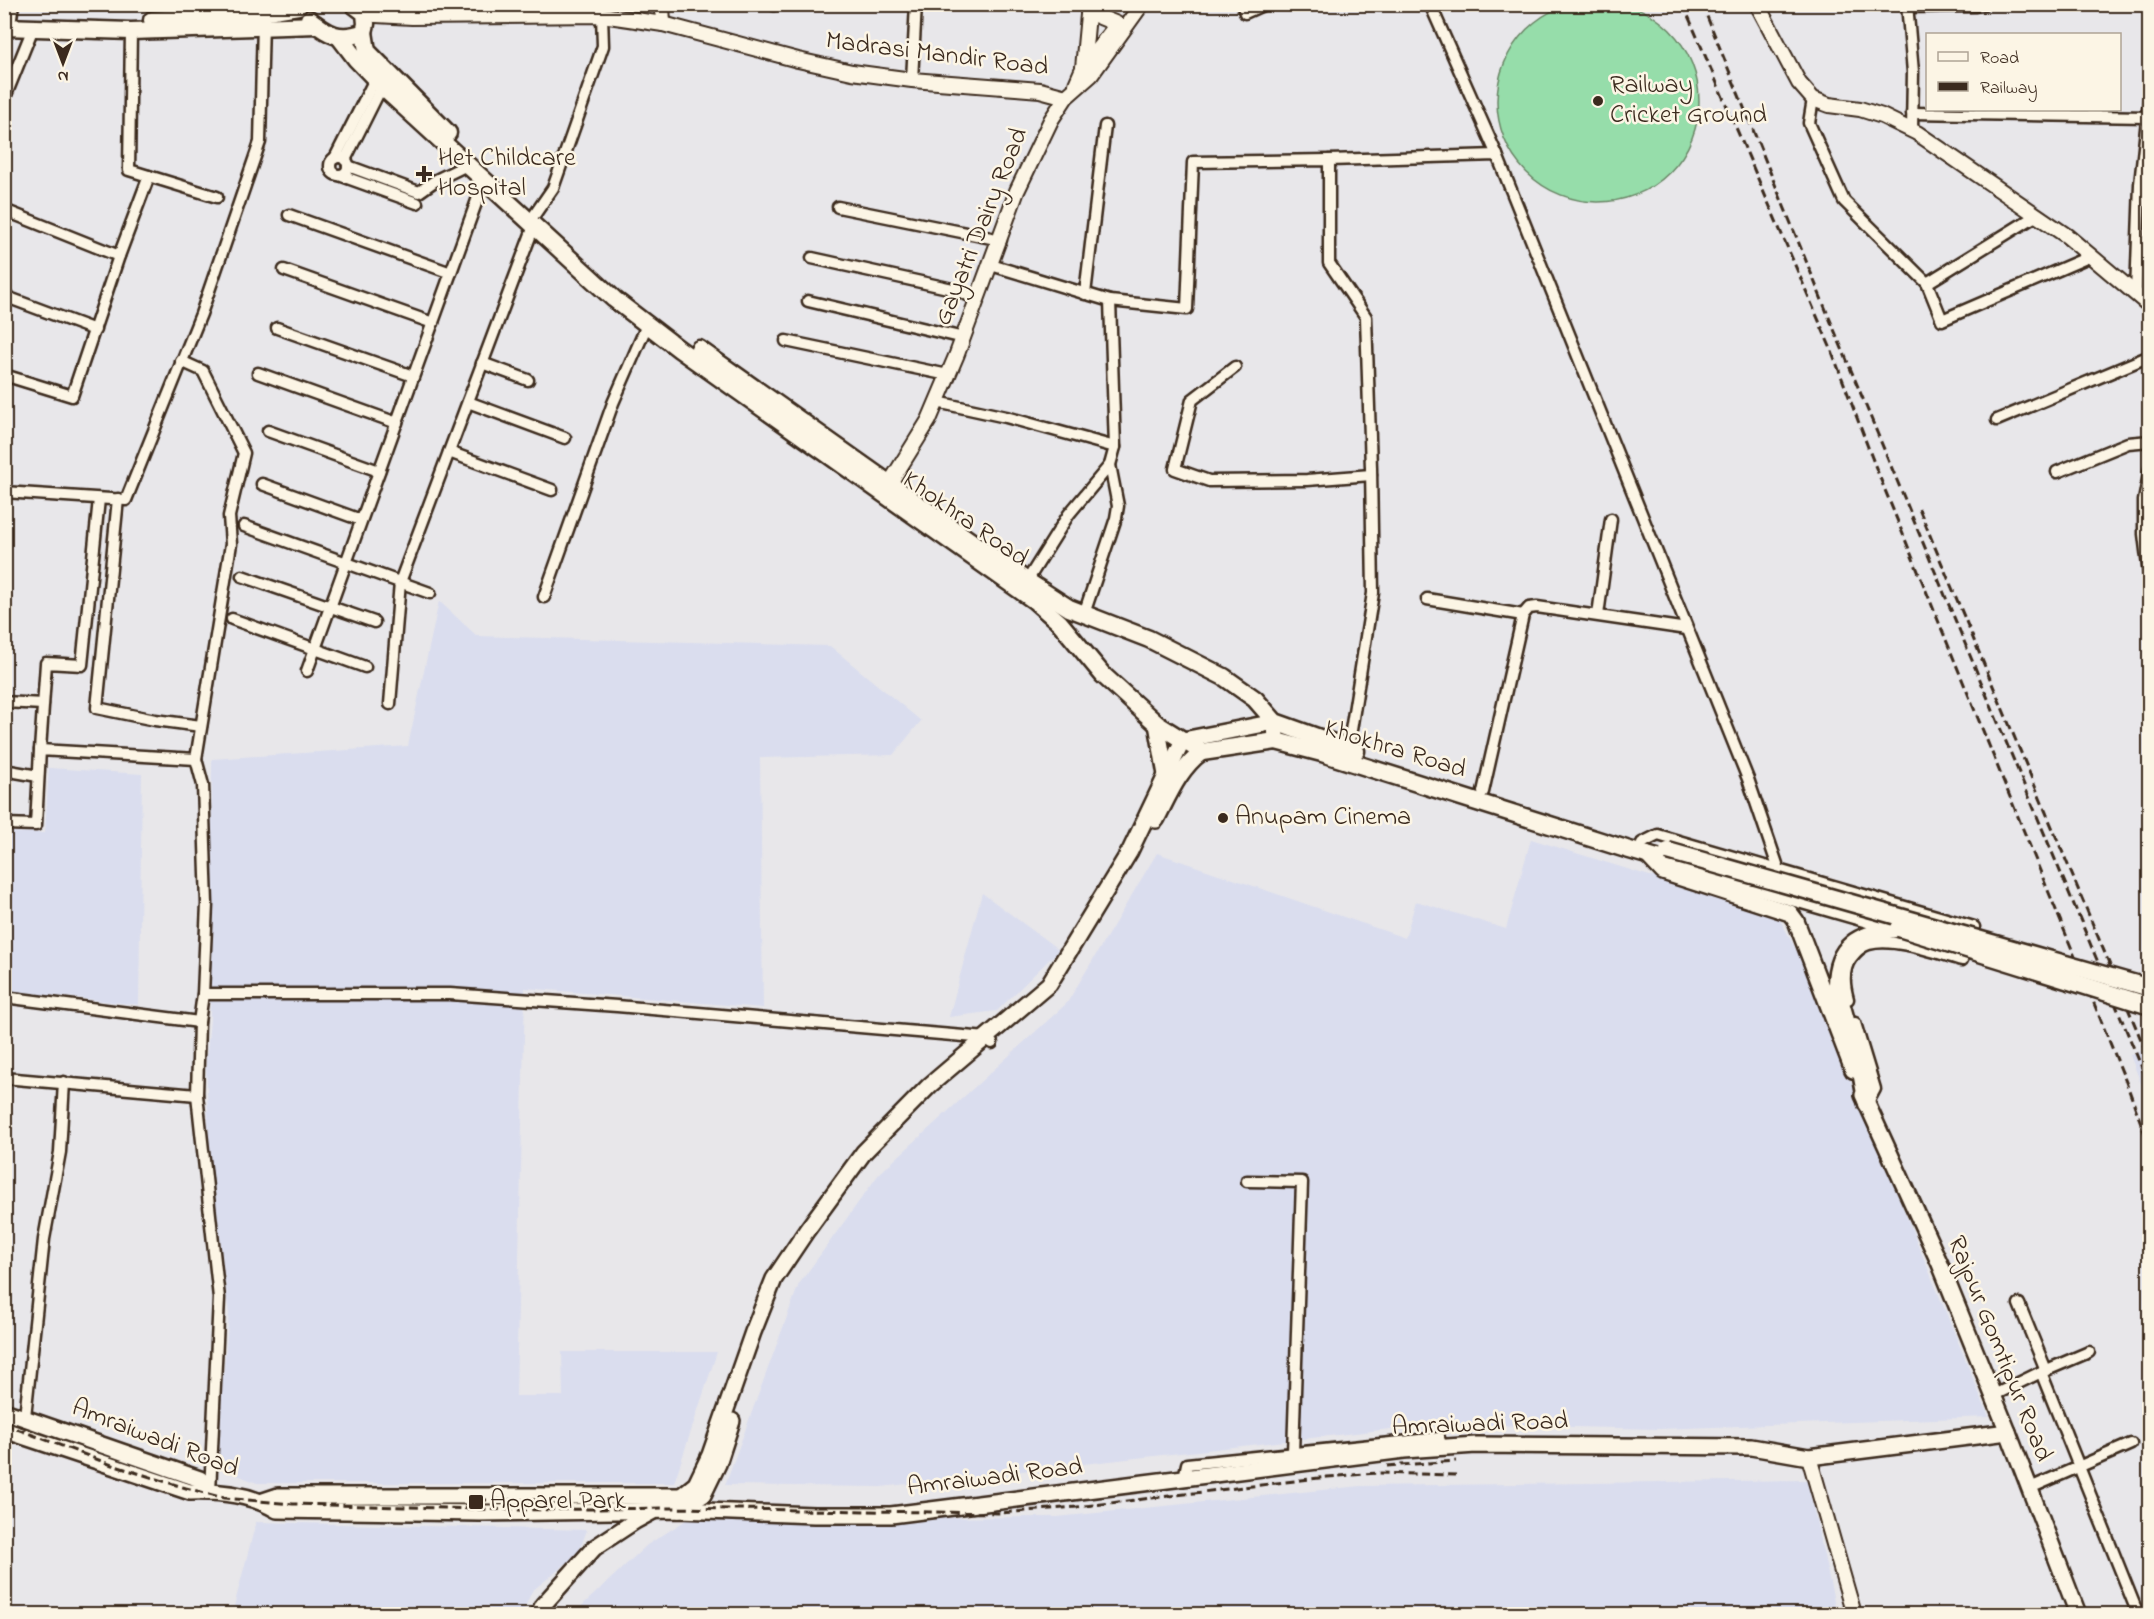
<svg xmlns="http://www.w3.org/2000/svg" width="2154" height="1619" font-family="'Indie Flower',sans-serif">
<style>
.built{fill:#daddee}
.green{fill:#96ddaa;stroke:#688464;stroke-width:1.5}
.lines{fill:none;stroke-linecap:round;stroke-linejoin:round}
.minor-casing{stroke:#3b2a1e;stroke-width:15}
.tertiary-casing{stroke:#3b2a1e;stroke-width:18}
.secondary-casing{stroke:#3b2a1e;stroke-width:20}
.primary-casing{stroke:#3b2a1e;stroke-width:21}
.minor{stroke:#fcf5e5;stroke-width:10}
.tertiary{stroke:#fcf5e5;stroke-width:14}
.secondary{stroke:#fcf5e5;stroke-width:15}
.primary{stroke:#fcf5e5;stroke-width:16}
.rail{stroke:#3b2a1e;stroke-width:3;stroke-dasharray:9 4.5;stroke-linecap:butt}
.primary-bridge-casing{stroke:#3b2a1e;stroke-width:21;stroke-linecap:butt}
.primary-bridge{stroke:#fcf5e5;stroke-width:16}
.poi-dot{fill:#3b2a1e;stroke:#fcf5e5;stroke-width:2}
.labels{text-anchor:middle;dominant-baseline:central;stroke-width:5;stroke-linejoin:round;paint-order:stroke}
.street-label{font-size:26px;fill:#3b2a1e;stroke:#fcf5e5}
.poi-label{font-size:26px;fill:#3b2a1e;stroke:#fcf5e5;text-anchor:start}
</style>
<rect width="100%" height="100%" fill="#e8e7ea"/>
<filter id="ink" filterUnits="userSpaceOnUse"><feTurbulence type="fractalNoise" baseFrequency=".0167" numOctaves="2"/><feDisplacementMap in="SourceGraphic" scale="12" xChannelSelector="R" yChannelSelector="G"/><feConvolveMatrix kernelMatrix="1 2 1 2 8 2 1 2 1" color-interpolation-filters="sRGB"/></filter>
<g filter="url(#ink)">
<g class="built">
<path d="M439 601 477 636 830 646 921 721 893 755 760 758 763 1008 525 988 516 1396H563L562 1352H717L674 1483H257L215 1466 229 1314 209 1144 206 1062 210 1020 212 759 408 746Z"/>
<path d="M49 768 142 774 139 1005 5 990V832L45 833Z"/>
<path d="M1531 839 1778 916 1799 955 1989 1417 1660 1429 1434 1424 881 1487 725 1485 799 1284 879 1174 1067 1003 1157 853 1405 938 1416 901 1506 929Z"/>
<path d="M982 893 1059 950 997 1011 949 1017Z"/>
<path d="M2149 1048H2150L2149 1104 2130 1055Z"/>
<path d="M1807 1480 1837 1614H573L647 1545 688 1519 1057 1517 1361 1486Z"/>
<path d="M256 1522 587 1530 578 1554 532 1591 522 1614H232Z"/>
</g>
<circle class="green" cx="1598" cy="101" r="101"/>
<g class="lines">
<g class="minor-casing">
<g id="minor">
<path d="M1242 4 1245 13 1265 4"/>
<path d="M1430 4 1497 155"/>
<path d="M1907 4 1913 72 1912 131"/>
<path d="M774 5V4"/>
<path d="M1907 7 1975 6 1984 4"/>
<path d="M11 18 13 4"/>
<path d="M131 31 129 170 217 197"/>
<path d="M912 80 916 4"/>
<path d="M1813 99 1809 123 1844 201 1927 283"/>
<path d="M4 100 33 28"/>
<path d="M1912 113 2147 117"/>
<circle cx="339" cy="166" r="9"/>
<path d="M335 158 375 79"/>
<path d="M345 160 382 86"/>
<path d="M1329 160 1497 155 1748 779 1777 864"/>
<path d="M348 166 419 192 436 180 467 165"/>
<path d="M339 175 417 203"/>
<path d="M838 207 1001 240"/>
<path d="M4 210 119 256"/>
<path d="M535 214 553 188 603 46 602 15"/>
<path d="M289 215 451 273"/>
<path d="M2037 215 1927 283 1942 320 2091 256"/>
<path d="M812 258 957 290 978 300"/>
<path d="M991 265 1110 301 1187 309 1193 162 1329 160V263L1366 317 1371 468 1373 593 1348 749"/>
<path d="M284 270 433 323"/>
<path d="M2136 293 2140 184 2150 92"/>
<path d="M1085 294 1105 126"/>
<path d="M4 296 95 330"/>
<path d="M808 301 964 338"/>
<path d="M277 328 413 376"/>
<path d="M786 341 948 375"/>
<path d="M482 363 528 380"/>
<path d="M1235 367 1192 400 1175 469 1209 481 1307 480 1371 475"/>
<path d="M258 373 397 423"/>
<path d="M4 375 72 396 119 256 149 176"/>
<path d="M468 402 565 438"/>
<path d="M937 402 1006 417 1115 447 1110 301"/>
<path d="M1997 420 2150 356"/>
<path d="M268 431 379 471"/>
<path d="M449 452 552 490"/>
<path d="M2150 469 2144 501V534L2150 583"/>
<path d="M2057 472 2128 443 2150 441"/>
<path d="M262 484 361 520"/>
<path d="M4 492 126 500 201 314 260 142 263 22"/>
<path d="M118 499 97 708 155 720 201 726"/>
<path d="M244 526 430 593"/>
<path d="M242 576 374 622"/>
<path d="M1027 581 1069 514 1110 465 1115 447"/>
<path d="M544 597 613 403 647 325"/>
<path d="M1427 599 1523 615"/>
<path d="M1084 614 1116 518 1118 506 1110 465"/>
<path d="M1598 615 1611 519"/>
<path d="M232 619 365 667"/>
<path d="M307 671 484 181"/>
<path d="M4 702 43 704"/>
<path d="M390 704 400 582 534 226"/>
<path d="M40 750 46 663 82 665 99 499"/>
<path d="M196 759 203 785 207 904 203 994 199 1022 197 1095 219 1298 210 1492"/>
<path d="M4 770 38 776"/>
<path d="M1483 792 1523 615 1529 608 1537 607 1687 629"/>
<path d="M4 824 36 825 40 750 196 759 231 544 229 516 244 453 203 371 181 361"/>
<path d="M1642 843 1658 835 1974 927 1962 960C1937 953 1894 937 1869 944 1861 946 1856 952 1851 958 1842 970 1844 985 1848 999"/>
<path d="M203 994H450L617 1006 987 1038 992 1043"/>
<path d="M4 997 199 1022"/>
<path d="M1855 1023 1875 1089 1867 1104"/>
<path d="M4 1078 197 1095"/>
<path d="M1247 1181 1302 1182 1293 1453"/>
<path d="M2019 1304 2046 1370"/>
<path d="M2042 1372 2089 1352"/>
<path d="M1994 1395 2041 1372 2138 1614"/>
<path d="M25 1417 44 1239 60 1152 64 1082"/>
<path d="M1184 1478 1187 1464 1439 1438 1442 1447"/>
<path d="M2030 1488 2131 1444"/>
</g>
</g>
<g class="tertiary-casing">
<g id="tertiary">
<path d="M662 4 663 24"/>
<path d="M1757 4 1799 83 1813 99 1829 105 1860 109 1882 116 1917 133 2067 236 2150 306"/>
<path d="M358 7 376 15 412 17 602 15 663 24 798 60 852 72 912 80 1040 90 1066 97"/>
<path d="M1088 12 1117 24"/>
<path d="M1083 68 1089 4"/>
<path d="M1076 84 1083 68 1114 28"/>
<path d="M885 491 929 420 957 354 1017 191 1051 120 1066 97 1091 75 1142 4"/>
<path d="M1809 1457 1854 1614"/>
</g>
</g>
<g class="secondary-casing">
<g id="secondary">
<path d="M1157 724 1166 775"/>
<path d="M1156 820C1169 795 1179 769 1202 752"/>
<path d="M1646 854 1663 872 1790 913 1796 921 1853 1070"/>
<path d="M1863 1095 1940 1264 2008 1432 2078 1614"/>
<path d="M4 1411 200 1479 210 1492"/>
<path d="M4 1430 190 1492C219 1491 252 1495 277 1510L480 1513 680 1510 814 1515H891L1404 1450 1476 1445 1751 1447 1809 1457 2008 1432"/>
<path d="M263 1501 278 1496H679"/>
<path d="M679 1510 703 1495 718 1464 732 1421"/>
<path d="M539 1614 543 1605 594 1548 635 1521 681 1496 696 1484 710 1455 753 1332 774 1279 807 1230 864 1152 930 1085 1049 984 1130 851 1183 740 1275 722 1276 741"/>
</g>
</g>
<g class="primary-casing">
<g id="primary">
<path d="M309 19C328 34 339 42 364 32L366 24 365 13 353 4"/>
<path d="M152 20 262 12 298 6"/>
<path d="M4 27 131 31 317 25"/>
<path d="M364 32 367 51 448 133"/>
<path d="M340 38 356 59 388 92 614 299 679 349 1035 601 1060 623 1103 675 1157 724 1202 752 1276 741 1322 753 1626 849 1899 928"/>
<path d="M699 349 1027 581 1069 608 1149 639 1224 677 1255 699 1275 722 1356 751"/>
<path d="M1867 1104 1862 1077 1836 985C1836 945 1859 934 1895 929"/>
</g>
</g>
<use href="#minor" class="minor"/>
<use href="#tertiary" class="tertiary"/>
<use href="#secondary" class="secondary"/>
<use href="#primary" class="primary"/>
<g class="rail">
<path d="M1683 4 1831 349 1874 463 2126 1082 2150 1148"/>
<path d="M1702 4 1828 315 2150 1087"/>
<path d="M1919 509 2150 1061"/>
<path d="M4 1424 112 1465 186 1488 224 1498 293 1504 519 1510 669 1508 1000 1513 1077 1507 1327 1477 1377 1473 1456 1475"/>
<path d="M1387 1466 1456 1461"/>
<path d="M478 1500H571"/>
</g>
<g class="primary-bridge-casing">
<g id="primary-bridge">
<path d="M1668 851 2150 988"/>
<path d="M1899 928 2150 1006"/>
</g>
</g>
<use href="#primary-bridge" class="primary-bridge"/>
</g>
</g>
<g class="poi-dot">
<circle cx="1598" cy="101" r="6"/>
<path d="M421 165h6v6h6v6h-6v6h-6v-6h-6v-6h6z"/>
<circle cx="1223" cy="818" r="6"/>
<rect x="468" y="1494" width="16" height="16" rx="3"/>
</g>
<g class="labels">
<g class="street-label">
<text transform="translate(937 55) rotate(7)">Madrasi Mandir Road</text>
<text transform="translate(982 227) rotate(-68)">Gayatri Dairy Road</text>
<text transform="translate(965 520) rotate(35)">Khokhra Road</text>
<text transform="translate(1395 750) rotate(17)">Khokhra Road</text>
<text transform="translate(1999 1349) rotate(68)">Rajpur Gomtipur Road</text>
<text transform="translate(1480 1425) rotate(-2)">Amraiwadi Road</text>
<text transform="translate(155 1439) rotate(21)">Amraiwadi Road</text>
<text transform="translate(995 1478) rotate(-7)">Amraiwadi Road</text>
</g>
<g class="poi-label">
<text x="1610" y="86">Railway<tspan x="1610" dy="30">Cricket Ground</tspan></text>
<text x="438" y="159">Het Childcare<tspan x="438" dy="30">Hospital</tspan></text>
<text x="1235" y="818">Anupam Cinema</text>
<text x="490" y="1502">Apparel Park</text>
</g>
</g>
<rect width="2154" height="1619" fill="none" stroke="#fcf5e5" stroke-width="24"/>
<rect x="12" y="12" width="2130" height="1595" fill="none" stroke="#3b2a1e" stroke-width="2" filter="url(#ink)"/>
<rect x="1926" y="33" width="195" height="78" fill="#fcf5e5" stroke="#afa495" stroke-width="1.5"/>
<rect x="1938" y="52" width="30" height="9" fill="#fcf5e5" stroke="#afa495" stroke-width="1.5"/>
<text x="1980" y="63" font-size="18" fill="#3b2a1e">Road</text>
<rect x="1938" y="82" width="30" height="9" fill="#3b2a1e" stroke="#afa495" stroke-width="1.5"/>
<text x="1980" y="93" font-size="18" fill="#3b2a1e">Railway</text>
<g transform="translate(63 63) rotate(180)" stroke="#fcf5e5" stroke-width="4.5" paint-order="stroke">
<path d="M0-4.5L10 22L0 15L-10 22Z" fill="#3b2a1e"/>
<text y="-9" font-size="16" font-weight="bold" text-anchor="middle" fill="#3b2a1e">N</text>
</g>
</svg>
